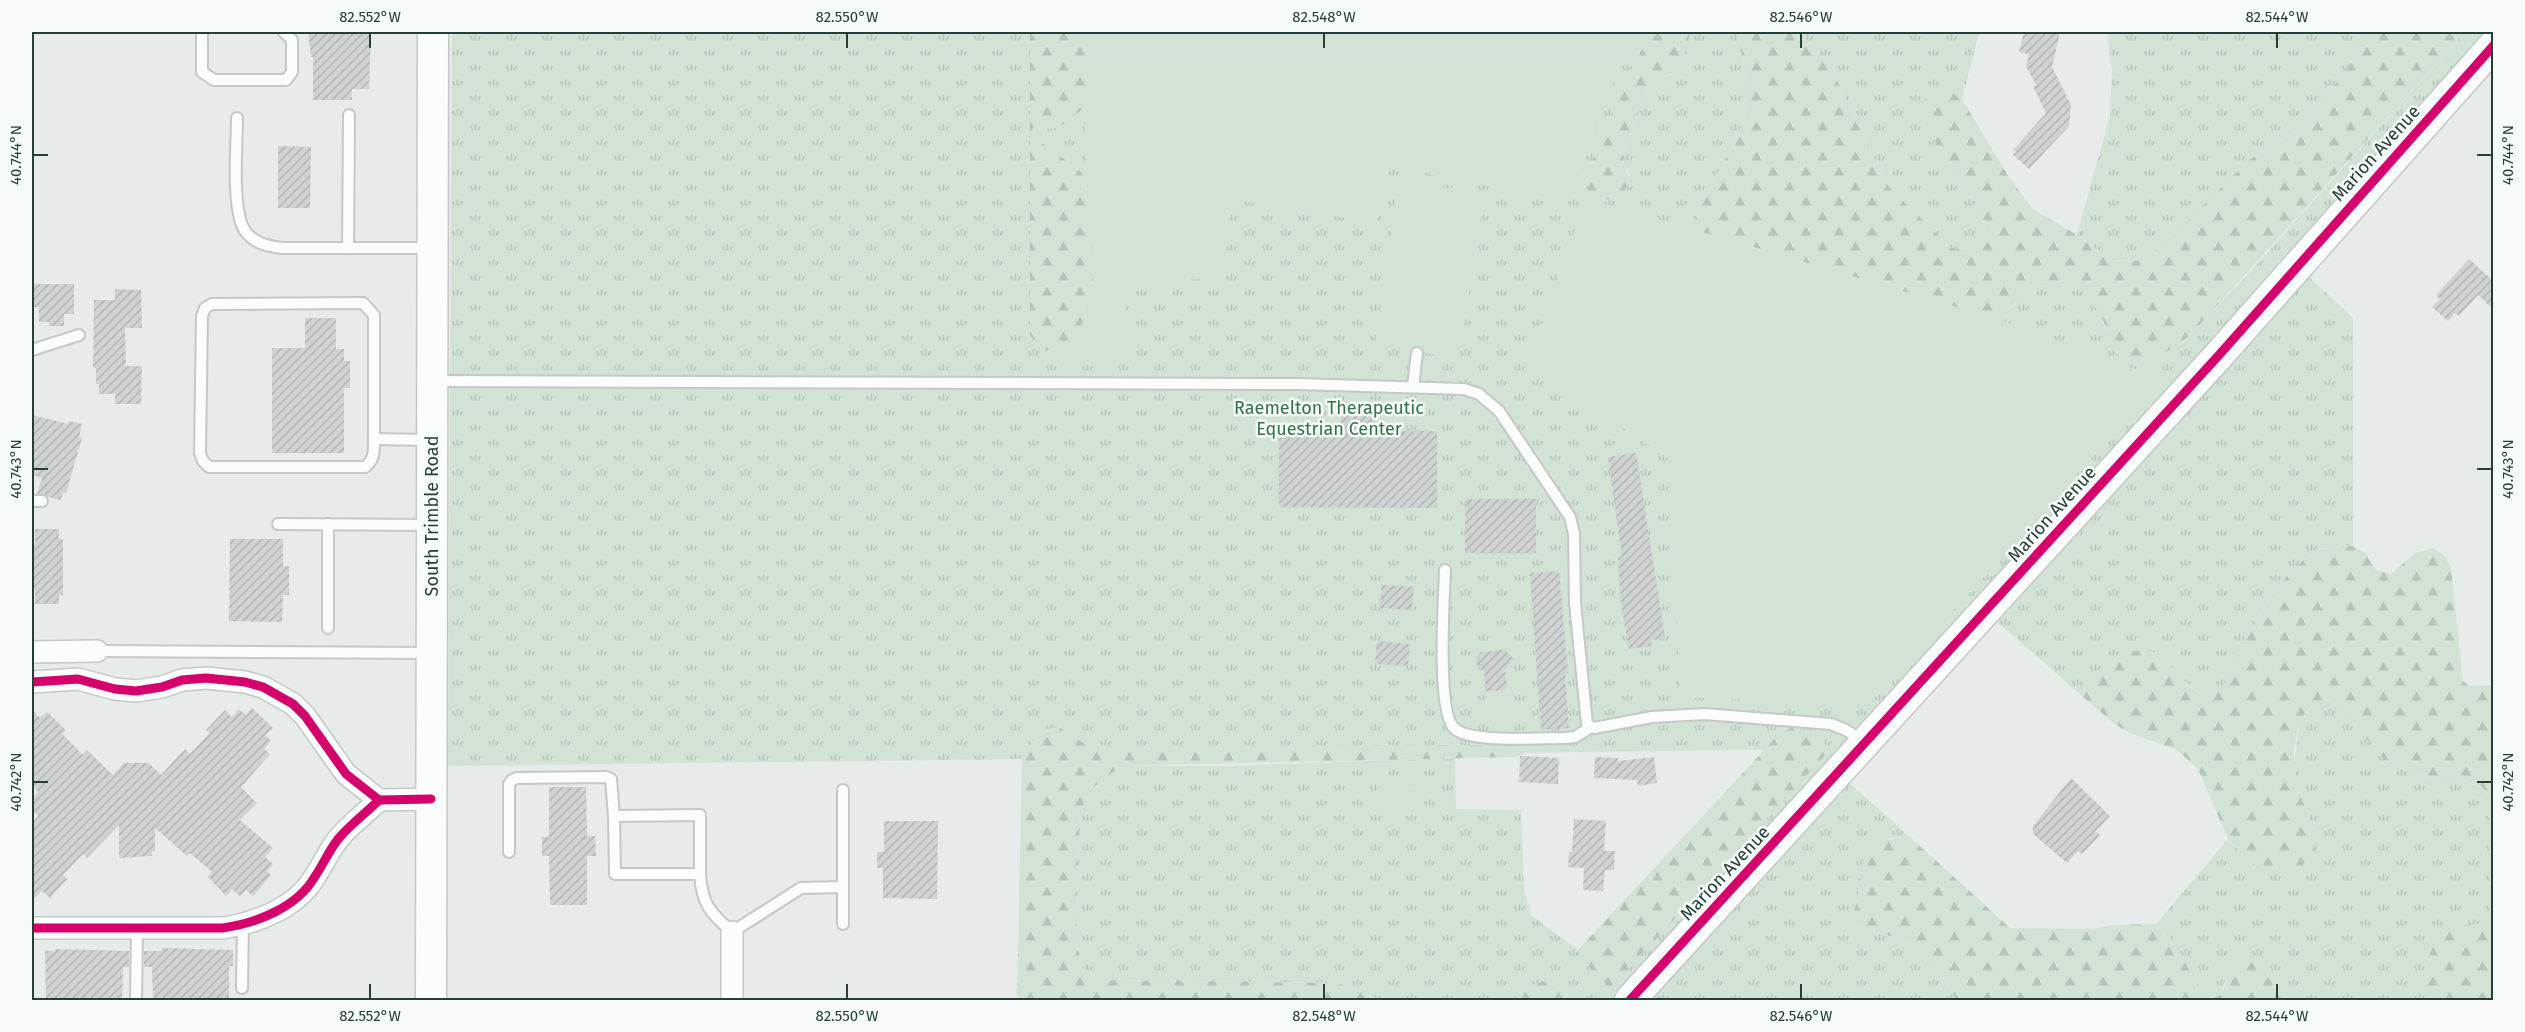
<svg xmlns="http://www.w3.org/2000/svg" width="2525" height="1032" font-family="'Fira Sans',sans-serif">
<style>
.grass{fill:url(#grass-tufts)}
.forest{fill:url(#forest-firs)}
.garden{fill:#d2e3d6}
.building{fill:url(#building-hatch)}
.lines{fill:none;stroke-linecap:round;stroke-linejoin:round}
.lane-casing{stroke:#c4c8c6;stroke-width:14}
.street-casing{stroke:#c4c8c6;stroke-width:24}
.secondary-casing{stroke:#c3c9c6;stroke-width:33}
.lane{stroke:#fbfcfc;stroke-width:10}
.street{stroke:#fbfcfc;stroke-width:21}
.secondary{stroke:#fbfcfc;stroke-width:30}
.cycleway-casing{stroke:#f6faf8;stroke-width:13}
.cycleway{stroke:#d6006c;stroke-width:9}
.ticks{fill:none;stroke:#253e37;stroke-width:2}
.labels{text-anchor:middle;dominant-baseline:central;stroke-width:5;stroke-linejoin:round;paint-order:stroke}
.street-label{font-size:18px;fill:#253e37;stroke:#f6faf8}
.park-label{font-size:18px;fill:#32724a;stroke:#f6faf8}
.neatline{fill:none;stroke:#253e37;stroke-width:2}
.ticks-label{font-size:15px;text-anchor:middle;fill:#253e37}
</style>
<defs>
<pattern id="grass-tufts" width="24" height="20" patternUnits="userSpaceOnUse" patternTransform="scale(1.5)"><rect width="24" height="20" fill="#d2e3d6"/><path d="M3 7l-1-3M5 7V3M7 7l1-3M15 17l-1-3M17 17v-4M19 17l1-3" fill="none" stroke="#b4c4b8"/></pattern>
<pattern id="forest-firs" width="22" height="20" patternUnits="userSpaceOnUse" patternTransform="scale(1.5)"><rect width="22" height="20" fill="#d2e3d6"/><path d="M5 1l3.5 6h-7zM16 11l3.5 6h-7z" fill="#b4c4b8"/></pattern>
<pattern id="building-hatch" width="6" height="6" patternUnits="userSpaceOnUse" patternTransform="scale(1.5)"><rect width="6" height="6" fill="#ced2d0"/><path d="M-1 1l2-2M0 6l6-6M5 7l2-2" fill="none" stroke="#b1b5b3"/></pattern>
</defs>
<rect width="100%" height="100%" fill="#e7ebe9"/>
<g class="grass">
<path d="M452 32H1657L1602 201C1620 198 1624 192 1630 175L1624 164 1623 153 1650 83 1658 77 1671 75 1688 42 1690 32H1739L1737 35 1749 89 1743 127 1697 212 2012 309C2017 303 2021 295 2026 290 2040 277 2071 279 2085 292 2095 301 2101 317 2106 329L2183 343 2258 263 2465 32H2491L1618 1000H1600L1830 749 448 766Z"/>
<path d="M1801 32H1979L1962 99 1948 90 1920 119 1980 208 1985 229 1972 249 1951 248 1889 187 1835 76Z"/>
<path d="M2107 32H2361L2351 63 2304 126 2249 160 2161 247 2137 261 2111 260 2077 235 2110 115 2112 71Z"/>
<path d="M2305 273 2353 318V546C2342 547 2327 547 2317 552 2276 570 2241 650 2222 690 2204 703 2196 690 2181 678L2085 688 2083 697 1992 617Z"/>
<path d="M2328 699 2340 707 2384 760 2410 772 2435 779 2462 780 2482 788 2493 802V926L2474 924 2424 1000H2275L2276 985 2226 980 2220 995C2200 1004 2184 958 2176 945 2171 938 2163 931 2156 924L2228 839 2235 848 2314 829 2297 788 2294 767 2300 721 2316 702Z"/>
<path d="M1455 758 1456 809 1521 810 1524 891 1532 916 1578 950 1581 961 1605 980 1608 985 1593 1000H1572L1554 984 1532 985 1514 1000H1380L1338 983 1101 980 1083 968 1076 943 1080 814 1090 790 1121 766H1221Z"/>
<path d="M1845 779 1910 837 1890 838 1863 862 1858 876V896L1853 912 1855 926C1872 932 1894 935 1909 943 1931 955 1944 980 1957 1000H1643Z"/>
</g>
<g class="forest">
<path d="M1030 32H1089L1085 107 1066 123 1053 129 1034 126 1032 130 1036 138 1081 172 1088 188 1094 291 1080 329 1066 344 1046 351 1037 345 1030 335Z"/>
<path d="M1652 32H1690C1688 46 1683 69 1668 75 1661 78 1656 79 1650 83L1623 153 1624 164 1630 181C1620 199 1607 206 1589 193L1587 179 1592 162 1629 73Z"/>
<path d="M1739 32H1801L1835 76 1889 187 1951 248 1972 249 1985 229 1980 208 1920 119 1925 99 1948 90 1962 99 2010 179 2033 209 2077 235 2111 260 2137 261 2161 247 2249 160 2304 126 2351 63 2361 32H2465L2194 331C2178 348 2134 377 2114 351 2110 345 2109 336 2107 329 2095 301 2076 276 2043 282 2022 286 2016 310 1997 319L1699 231 1697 212 1743 127 1749 89 1737 34Z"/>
<path d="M2353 546 2366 554 2376 570 2391 574 2415 553 2433 548 2445 556 2451 568 2463 681 2469 686 2493 685V802L2482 787 2462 780 2435 779 2410 772 2384 760 2340 707 2328 699C2293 705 2291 756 2297 784 2300 799 2309 813 2313 828 2315 835 2314 843 2315 851L2301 867 2287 873 2271 871 2249 862 2228 839 2198 769 2177 750 2132 734 2116 725 2083 697C2087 680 2096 670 2112 662 2122 657 2139 646 2151 651 2175 661 2193 710 2222 690 2241 650 2276 570 2317 552 2327 547 2342 547 2353 546Z"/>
<path d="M1058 727C1076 735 1086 750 1105 752L1230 751 1265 746 1511 745H1521L1524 749V753L1517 757 1121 766 1090 790 1080 814 1076 943 1083 968 1101 980 1338 983 1380 1000H1017L1022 760C1031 743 1038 729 1058 727Z"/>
<path d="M1791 728 1808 730 1831 749 1600 1000H1593L1607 985 1605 980 1581 961 1578 950 1781 732Z"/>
<path d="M1910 837 2010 928 2092 929 2112 925 2156 924C2163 931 2171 938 2176 945 2188 963 2193 990 2216 997L2220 995C2229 984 2228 968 2241 958 2245 955 2250 954 2255 956 2274 964 2276 982 2275 1000H1957C1944 980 1931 955 1909 943 1893 935 1872 932 1855 926L1851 920C1853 913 1856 905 1858 897 1859 890 1857 882 1859 874 1865 844 1881 838 1910 837Z"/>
<path d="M2474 924 2493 926V1000H2424C2428 989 2423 975 2427 963 2434 936 2448 926 2474 924Z"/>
<path d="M1545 981 1554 984 1572 1000H1514L1532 985Z"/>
</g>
<g class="garden">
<path d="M1089 32H1638L1620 67 1567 201 1385 165 1376 223 1230 199 1225 277 1123 284 1133 364 1045 365 1046 351 1066 344 1080 329 1094 291 1084 118Z"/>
<path d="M1399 178 1484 195 1459 359 1375 343Z"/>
<path d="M1586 198 1997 319 2163 379 1867 706 1680 697 1671 460 1527 365Z"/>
<path d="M1506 690 1508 719H1487L1485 691Z"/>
<path d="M1382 786H1420V808H1380L1373 797 1375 791Z"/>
</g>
<g class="building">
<path d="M308 32H371L369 89H352V100H313V57H311Z"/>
<path d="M2024 32H2060L2052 67 2071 105 2069 126 2029 169 2013 155 2016 152 2013 150 2046 113 2033 86 2036 85 2026 66 2029 54 2019 52Z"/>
<path d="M278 146 311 147 310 208H278Z"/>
<path d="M2469 259 2493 281V309L2478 295 2459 316 2455 313 2448 321 2432 307 2440 299 2436 295Z"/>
<path d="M32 284H74V314H64V326H49V322H39V307H32Z"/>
<path d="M115 289 141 290 142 328H125L126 366H142L141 404H115V394H99V384H96V368H93L94 300H115Z"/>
<path d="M305 318H336V349H344V361H350V388H344V453H272V348H305Z"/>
<path d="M1341 413H1376V431H1437V508L1279 507V431H1341Z"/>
<path d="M32 415 68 424 69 421 82 424 79 437 82 438 66 493 63 492 61 500 37 494 42 478 32 475Z"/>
<path d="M1636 453 1665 638 1651 640 1652 646 1629 649 1621 604 1618 557H1622L1608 457Z"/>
<rect x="1465" y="499" width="71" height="54"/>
<path d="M35 529H59V539H63V595H59V604H35V588H32V545H35Z"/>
<path d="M230 539H283V566H289V595H283L282 622 229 621Z"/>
<path d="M1559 571 1568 673H1565L1569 728 1541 730 1530 573Z"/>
<path d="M1382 585 1414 587 1412 610 1379 608Z"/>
<path d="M1377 641 1410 644 1408 666 1375 664Z"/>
<path d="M1504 650 1514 659 1505 669 1506 690 1485 691 1484 671 1477 665 1476 658 1481 652Z"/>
<path d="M252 708 273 728 265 735 271 741 264 749 270 754 241 787 257 803 240 820 273 848 265 857 273 864 267 871 271 875 253 896 246 890 240 896 232 889 226 896 208 877 212 872 190 853 187 856 155 828V851H152V856L119 858V825L87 858 83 854 63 875 67 879 50 898 42 891 32 901V823L38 816 32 810V799L38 792 32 785V710L40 718 47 712 66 730 62 734 83 755 87 750 113 775 124 763H149L161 775 185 749 190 754 210 733 206 730 225 710 232 717 239 709 246 715Z"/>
<path d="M1520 756 1559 758 1558 784 1519 782Z"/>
<path d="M1595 757 1618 758V761L1654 757 1657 783 1638 786 1637 780 1594 778Z"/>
<path d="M2071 778 2110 816 2096 831 2100 835 2082 854 2078 851 2067 863 2033 834V826Z"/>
<path d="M549 787H586L587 836H595L596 856H587V905H550L549 856H542V837H549Z"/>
<path d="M1574 819 1606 821 1604 851H1615L1614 870H1605L1603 891 1583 890 1584 868 1568 867 1569 852H1572Z"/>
<path d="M884 821H938L937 899 883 898V868H877V852H884Z"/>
<path d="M162 948 233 950V966H229V1000H153L152 967H144V951H162Z"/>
<path d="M55 949 129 951V967H123L122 1000H46L45 951H55Z"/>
</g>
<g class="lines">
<g class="lane-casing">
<g id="lane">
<path d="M202 32V72L214 80H286L292 72V40L284 32"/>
<path d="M237 118C237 144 231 210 245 231 255 244 267 246 282 248H431"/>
<path d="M348 248 349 115"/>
<path d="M363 303 374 315V439C374 451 375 459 365 467H209L203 461 200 453 202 316 205 308 212 304Z"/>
<path d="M32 350 79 335"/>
<path d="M435 381 1298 384 1464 389 1479 394 1499 411 1570 517 1574 534 1575 603 1587 724 1594 728 1652 717 1705 714 1831 724 1846 730 1864 742"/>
<path d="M1413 386 1417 353"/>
<path d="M374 439 429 440"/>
<path d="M32 501H42"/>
<path d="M278 524 432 525"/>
<path d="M1445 570C1444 597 1436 714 1455 729 1472 743 1541 738 1564 738L1575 737 1591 727"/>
<path d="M328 628V524"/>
<path d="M97 651 431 653"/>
<path d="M843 790V924"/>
<path d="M509 852V784L512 780 517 778 606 777 611 779 614 816"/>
<path d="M700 874V815L614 816 615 874H700C702 904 710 913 732 932L801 888 843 887"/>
<path d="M242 988 243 925"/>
<path d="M136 1000 137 929"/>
</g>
</g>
<g class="street-casing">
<g id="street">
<path d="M32 652 97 651"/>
<path d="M32 682 78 679 115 689 136 691 162 687 182 680 206 678 245 682 263 687 293 704 305 716 346 774 379 800 431 799"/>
<path d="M32 928H223C256 923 296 908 314 878 323 865 329 850 339 838 351 824 366 813 379 800"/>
<path d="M732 1000V932"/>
</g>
</g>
<g class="secondary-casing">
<g id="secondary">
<path d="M431 1000 433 32"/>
<path d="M1630 1000 2219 355 2494 45"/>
</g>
</g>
<use href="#lane" class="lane"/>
<use href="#street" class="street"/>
<use href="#secondary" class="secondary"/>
<g class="cycleway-casing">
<g id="cycleway">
<path d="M32 682 78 679 115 689 136 691 162 687 182 680 206 678 245 682 263 687 293 704 305 716 346 774 379 800 431 799"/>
<path d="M32 928H223C256 923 296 908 314 878 323 865 329 850 339 838 351 824 366 813 379 800"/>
<path d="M1630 1000 2219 355 2494 45"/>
</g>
</g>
<use href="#cycleway" class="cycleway"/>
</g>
<path class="ticks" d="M370 33V48M847 33V48M1324 33V48M1801 33V48M2277 33V48M33 155H48M2477 155H2492M33 469H48M2477 469H2492M33 782H48M2477 782H2492M370 984V999M847 984V999M1324 984V999M1801 984V999M2277 984V999"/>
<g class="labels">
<g class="street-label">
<text transform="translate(2376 153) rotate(-48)">Marion Avenue</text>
<text transform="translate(2052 514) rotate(-48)">Marion Avenue</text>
<text transform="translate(432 516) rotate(-90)">South Trimble Road</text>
<text transform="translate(1725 873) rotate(-47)">Marion Avenue</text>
</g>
<g class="park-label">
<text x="1329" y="408">Raemelton Therapeutic<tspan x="1329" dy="21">Equestrian Center</tspan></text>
</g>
</g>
<rect width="2525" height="1032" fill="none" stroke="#f6faf8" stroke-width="66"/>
<rect x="33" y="33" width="2459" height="966" class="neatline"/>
<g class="ticks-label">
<text x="370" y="22">82.552°W</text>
<text x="847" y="22">82.550°W</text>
<text x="1324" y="22">82.548°W</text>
<text x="1801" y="22">82.546°W</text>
<text x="2277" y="22">82.544°W</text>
<text transform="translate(16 155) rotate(-90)" y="5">40.744°N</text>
<text transform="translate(2508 155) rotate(-90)" y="5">40.744°N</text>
<text transform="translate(16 469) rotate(-90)" y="5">40.743°N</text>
<text transform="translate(2508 469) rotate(-90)" y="5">40.743°N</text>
<text transform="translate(16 782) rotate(-90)" y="5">40.742°N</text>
<text transform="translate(2508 782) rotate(-90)" y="5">40.742°N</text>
<text x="370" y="1021">82.552°W</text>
<text x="847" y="1021">82.550°W</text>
<text x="1324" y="1021">82.548°W</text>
<text x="1801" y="1021">82.546°W</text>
<text x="2277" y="1021">82.544°W</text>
</g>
</svg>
